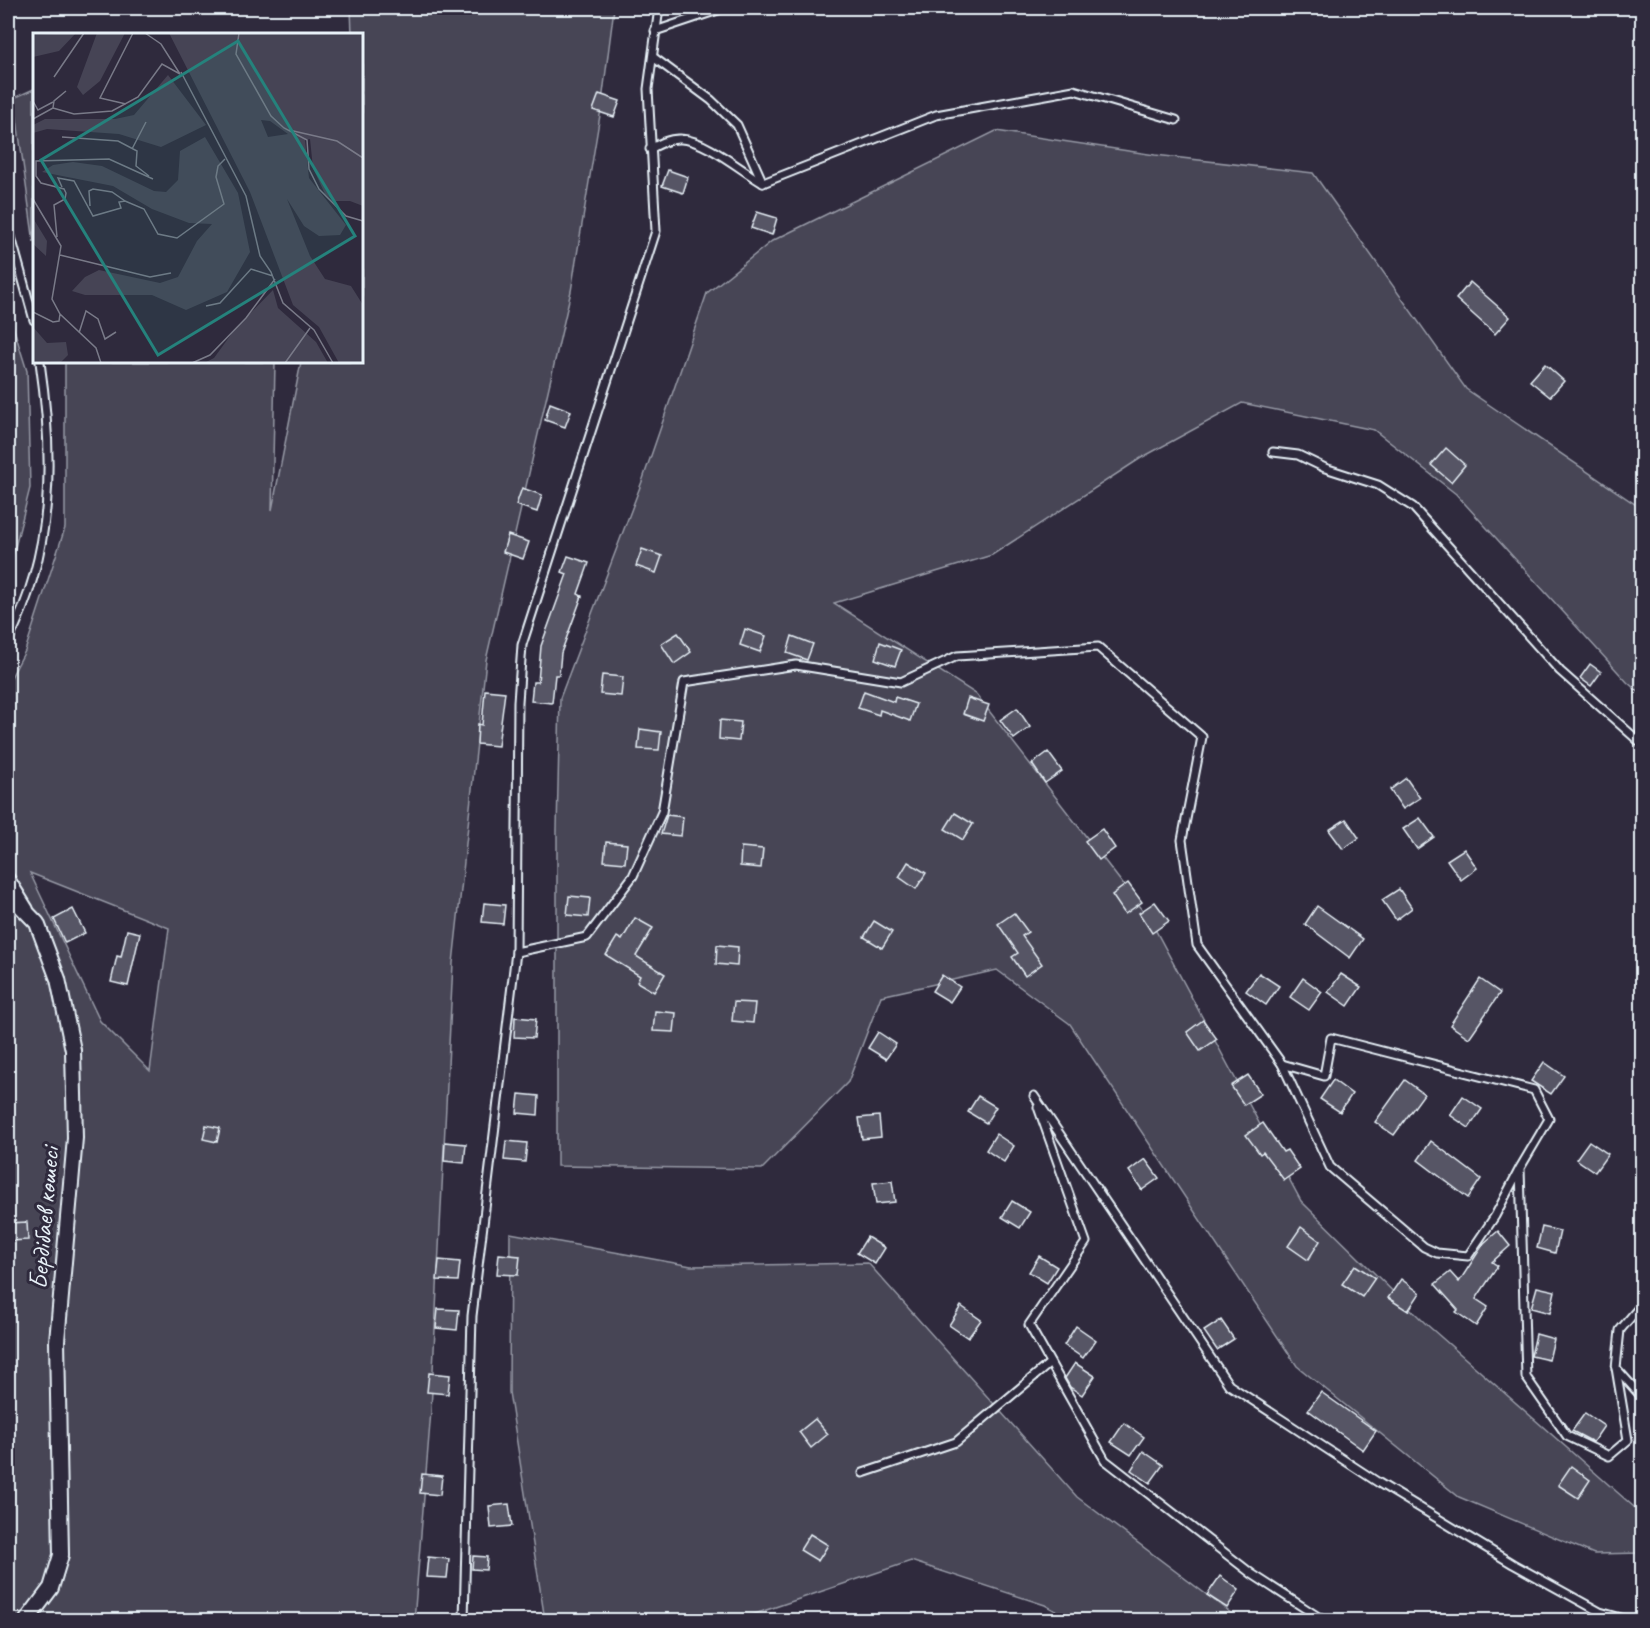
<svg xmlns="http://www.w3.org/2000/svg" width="1650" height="1628" font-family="Caveat,sans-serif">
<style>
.green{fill:#464455;stroke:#979aa6;stroke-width:1.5;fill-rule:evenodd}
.building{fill:#575565;stroke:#e8f1f8;stroke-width:1.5}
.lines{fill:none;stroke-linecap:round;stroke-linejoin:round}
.lane-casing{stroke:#e8f1f8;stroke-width:11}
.street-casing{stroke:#e8f1f8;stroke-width:18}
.lane{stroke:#2f2a3d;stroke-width:7}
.street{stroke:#2f2a3d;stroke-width:14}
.labels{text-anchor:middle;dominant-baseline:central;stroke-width:6;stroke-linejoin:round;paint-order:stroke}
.street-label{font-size:26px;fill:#e8f1f8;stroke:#2f2a3d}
.inset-road{fill:none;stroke:#797a88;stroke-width:1.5}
.view{fill:#25827c;fill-opacity:0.15;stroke:#25827c;stroke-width:3}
.inset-edge{fill:none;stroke:#e8f1f8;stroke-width:3}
</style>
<rect width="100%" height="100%" fill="#2f2a3d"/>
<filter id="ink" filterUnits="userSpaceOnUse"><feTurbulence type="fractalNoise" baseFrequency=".0167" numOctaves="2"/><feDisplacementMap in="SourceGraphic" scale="12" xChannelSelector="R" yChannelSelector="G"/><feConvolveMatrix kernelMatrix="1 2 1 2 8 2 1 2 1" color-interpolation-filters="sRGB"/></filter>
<g filter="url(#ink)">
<g class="green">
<path d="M351 8H614L601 109 571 291 486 660 453 963 431 1411 414 1620H8V683L25 651 65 528V362H275L272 510 301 362H362V34H352ZM30 873 169 928 150 1071 100 1021Z"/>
<path d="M34 89V243L14 98Z"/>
<path d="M996 131 1155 155 1313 173 1466 389 1642 509V695L1627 682 1456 494 1374 430 1242 403 1141 458 992 555 834 603 976 694 1149 918 1301 1201 1425 1323 1642 1514V1553L1594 1554 1459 1497 1297 1366 1070 1024 997 970 881 996 848 1082 762 1169 557 1166V830L560 698 643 479 707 293 772 241Z"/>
<path d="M8 310 27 371 30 488 8 575Z"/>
<path d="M510 1233 691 1266 868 1263 1077 1497 1240 1620H1072L1045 1605 911 1561 737 1620H545L509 1392Z"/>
</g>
<g class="building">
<path d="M599 94 620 101 614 117 593 110Z"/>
<path d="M668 170 688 177 683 193 662 186Z"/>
<path d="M757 212 777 218 772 235 751 228Z"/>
<path d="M1470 282 1510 317 1495 334 1456 299Z"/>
<path d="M1545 364 1564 381 1550 397 1530 381Z"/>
<path d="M550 403 571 411 565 427 545 420Z"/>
<path d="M1446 448 1465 465 1451 482 1431 465Z"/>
<path d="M522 488 542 495 537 512 516 505Z"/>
<path d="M508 535 529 542 523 559 503 552Z"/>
<path d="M642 549 662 556 656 573 636 566Z"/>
<path d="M568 556 589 563 578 594 582 596 561 653 559 675H555L552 703 531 701 533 682H538L541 646 567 574 562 572Z"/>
<path d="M745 629 766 636 760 652 740 645Z"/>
<path d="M678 633 691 652 674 664 661 644Z"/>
<path d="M792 636 813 644 807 660 787 653Z"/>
<path d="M880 642 901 650 895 666 875 659Z"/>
<path d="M1590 664 1601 672 1591 686 1580 678Z"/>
<path d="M602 675 623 677 621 696 600 694Z"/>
<path d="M485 690 505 692 498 746 477 744 478 724 482 725Z"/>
<path d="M864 691 894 702 895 697 916 704 910 721 880 710 879 715 858 708Z"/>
<path d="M968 698 989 705 983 721 963 714Z"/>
<path d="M1017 708 1030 727 1014 739 1000 720Z"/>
<path d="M720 720 741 722 739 741 719 739Z"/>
<path d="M640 729 661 732 659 750 638 749Z"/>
<path d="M1048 752 1062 771 1045 783 1032 764Z"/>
<path d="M1406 778 1420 798 1403 809 1390 790Z"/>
<path d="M955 813 973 824 963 840 945 829Z"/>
<path d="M667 815 683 817 681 836 661 834Z"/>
<path d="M1420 818 1434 837 1417 849 1403 829Z"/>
<path d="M1346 819 1359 838 1343 849 1329 830Z"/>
<path d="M1102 829 1115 848 1099 860 1085 841Z"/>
<path d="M606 842 627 844 625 863 604 861Z"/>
<path d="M741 847 763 849 761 868 740 866Z"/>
<path d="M1464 849 1477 868 1461 880 1447 860Z"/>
<path d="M908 862 926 873 916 889 899 877Z"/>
<path d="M1128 883 1142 902 1125 914 1112 895Z"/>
<path d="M1399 889 1412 908 1396 920 1382 900Z"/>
<path d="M569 896 590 898 588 917 567 915Z"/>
<path d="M1155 902 1169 921 1152 933 1139 913Z"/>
<path d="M484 903 505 905 503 924 482 922Z"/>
<path d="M1317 906 1363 939 1350 958 1305 924Z"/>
<path d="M73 909 85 933 65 943 54 919Z"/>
<path d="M1014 913 1028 932 1022 936 1042 964 1025 976 1012 957 1018 953 998 924Z"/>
<path d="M635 918 653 928 636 956 665 974 654 992 637 982 640 976 606 955 617 937 622 940Z"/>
<path d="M874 921 892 932 882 948 864 937Z"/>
<path d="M127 930 140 933 128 986 111 982 117 956 121 957Z"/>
<path d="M717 945 738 947 737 966 716 964Z"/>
<path d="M1259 973 1279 986 1266 1005 1246 991Z"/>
<path d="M1341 974 1361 987 1348 1006 1328 992Z"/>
<path d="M942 975 960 987 950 1002 932 991Z"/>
<path d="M1303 978 1322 992 1309 1010 1290 997Z"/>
<path d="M1480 979 1500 993 1469 1038 1450 1025Z"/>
<path d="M734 1002 755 1003 753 1023 732 1021Z"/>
<path d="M655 1011 676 1013 674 1032 653 1031Z"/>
<path d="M515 1017 536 1019 534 1038 514 1037Z"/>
<path d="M1203 1020 1217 1039 1200 1051 1187 1032Z"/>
<path d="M878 1032 896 1044 886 1059 868 1048Z"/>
<path d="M1544 1062 1564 1076 1551 1094 1531 1081Z"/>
<path d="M1248 1075 1261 1094 1244 1105 1231 1086Z"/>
<path d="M1333 1080 1352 1094 1340 1112 1320 1099Z"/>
<path d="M1405 1080 1424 1094 1394 1135 1375 1122Z"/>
<path d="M519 1094 539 1096 538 1115 517 1113Z"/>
<path d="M978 1096 996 1107 986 1123 968 1112Z"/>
<path d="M1463 1096 1482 1109 1469 1128 1450 1115Z"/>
<path d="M879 1116 881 1137 862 1139 859 1118Z"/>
<path d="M1263 1123 1283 1152 1287 1150 1300 1169 1284 1180 1263 1152 1260 1154 1246 1135Z"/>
<path d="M206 1125 220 1128 217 1142 203 1139Z"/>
<path d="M996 1134 1014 1146 1004 1162 986 1150Z"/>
<path d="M506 1141 527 1143 525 1162 504 1160Z"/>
<path d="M1431 1141 1481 1179 1468 1198 1418 1160Z"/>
<path d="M1589 1141 1608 1154 1595 1172 1576 1159Z"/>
<path d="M445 1142 466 1144 464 1163 444 1161Z"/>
<path d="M1145 1159 1159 1178 1142 1190 1129 1171Z"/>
<path d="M892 1181 895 1202 876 1204 873 1183Z"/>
<path d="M1012 1201 1030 1212 1020 1228 1002 1217Z"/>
<path d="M27 1222 28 1240 8 1241V1223Z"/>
<path d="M1301 1227 1320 1241 1308 1260 1288 1246Z"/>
<path d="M1542 1227 1560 1231 1555 1253 1537 1248Z"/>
<path d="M1498 1231 1510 1246 1492 1262 1498 1266 1476 1299 1488 1307 1476 1326 1456 1312 1458 1310 1435 1284 1450 1272 1459 1282 1484 1243Z"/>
<path d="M867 1237 885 1248 875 1264 857 1253Z"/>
<path d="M499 1254 520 1256 518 1275 497 1274Z"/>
<path d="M1039 1256 1057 1267 1047 1283 1029 1272Z"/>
<path d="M439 1260 460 1262 458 1281 437 1280Z"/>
<path d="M1355 1265 1375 1278 1362 1297 1342 1284Z"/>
<path d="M1401 1279 1420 1293 1408 1311 1388 1298Z"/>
<path d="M1537 1287 1555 1291 1550 1313 1531 1308Z"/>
<path d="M961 1306 981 1320 968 1338 949 1325Z"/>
<path d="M438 1309 459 1310 457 1330 436 1328Z"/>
<path d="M1221 1320 1234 1339 1217 1350 1204 1331Z"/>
<path d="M1076 1326 1096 1340 1083 1358 1064 1345Z"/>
<path d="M1536 1334 1554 1339 1549 1360 1531 1356Z"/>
<path d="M1075 1363 1095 1376 1082 1395 1070 1387 1065 1378Z"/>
<path d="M429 1373 450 1375 448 1394 427 1392Z"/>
<path d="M1321 1392 1376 1431 1363 1450 1308 1410Z"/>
<path d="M1585 1413 1604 1426 1593 1442 1572 1431Z"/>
<path d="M815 1419 828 1434 811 1448 799 1432Z"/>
<path d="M1124 1423 1144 1437 1131 1455 1111 1442Z"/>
<path d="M1143 1451 1163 1465 1150 1483 1131 1470Z"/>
<path d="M1571 1466 1590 1480 1578 1498 1558 1485Z"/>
<path d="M422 1474 442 1476 440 1495 420 1493Z"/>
<path d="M509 1504 512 1526 491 1528 489 1506Z"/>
<path d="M810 1534 828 1545 818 1561 800 1550Z"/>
<path d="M473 1556 487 1557 486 1570 472 1569Z"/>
<path d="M428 1557 449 1559 447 1578 426 1577Z"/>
<path d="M1220 1576 1239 1590 1227 1608 1207 1595Z"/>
</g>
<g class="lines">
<g class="lane-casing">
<g id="lane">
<path d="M655 31 724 8"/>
<path d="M653 57 711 100 737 125 763 183 936 115 1074 90 1176 120"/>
<path d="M650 149C659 144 670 138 681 139 706 140 742 171 763 183"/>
<path d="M8 226 34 320"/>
<path d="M1273 452 1298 455 1325 468 1378 485 1413 507 1560 671 1642 744"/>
<path d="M8 641C54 552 54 458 40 362"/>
<path d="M8 874 29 908"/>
<path d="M516 952 587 937 633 876 662 812 684 682 796 665 901 682 957 656 1098 647 1202 737 1182 840 1197 945 1282 1064"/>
<path d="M1034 1096 1229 1385 1379 1483 1513 1564 1600 1612 1628 1620"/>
<path d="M1038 1107 1086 1242 1029 1325 1105 1460 1252 1574 1323 1620"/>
<path d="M1520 1168 1495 1216 1468 1256 1437 1253 1424 1247 1330 1167 1282 1064 1324 1076 1331 1038 1534 1090 1549 1119 1520 1168 1526 1377 1567 1436 1609 1456 1628 1440 1616 1368"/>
<path d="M1642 1304 1620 1330 1616 1368 1642 1397"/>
<path d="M863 1473 956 1442 1050 1363"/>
<path d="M464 1620 472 1316 516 952 518 702 522 645 656 231 648 89 659 8"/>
</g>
</g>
<g class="street-casing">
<path id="street" d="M8 893 37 923 58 979 73 1050 75 1138 57 1341 61 1555 51 1588 27 1620"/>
</g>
<use href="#lane" class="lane"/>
<use href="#street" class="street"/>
</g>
</g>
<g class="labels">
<g class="street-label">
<text transform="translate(44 1218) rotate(-85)">Бердібаев көшесі</text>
</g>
</g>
<g transform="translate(33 33)">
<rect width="330" height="330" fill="#2f2a3d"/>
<path d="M43 0 26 18 0 24V2ZM64 0H92L67 48 50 62 44 54ZM136 0H330V173L317 168H301L292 161 280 135 277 106 272 107 276 145 313 192 307 202 286 203 271 193 254 166 277 223 292 246 318 253 330 272V330H306L286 294 260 272 217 159ZM228 87 237 88 255 101 235 104ZM135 42 173 92 128 114 86 101 14 96 0 100V92L12 86H82L101 82ZM172 104 205 160 217 219 194 259 153 277 119 262H52L39 258 52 244 66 237 127 250 145 244 164 208 179 191 156 190 119 176 80 153 9 139 20 132 40 129 69 133 121 158 133 159 145 147 147 118ZM0 185 14 208 13 223 0 211ZM240 257 245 275 283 309 295 330H171L181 325 202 296ZM0 294 14 310 33 309 35 322 28 329 0 328Z" fill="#464455" fill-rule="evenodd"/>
<path class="inset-road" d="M206 0 203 21 238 83 251 95 274 107 276 136 286 156 313 183 330 188M148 39 213 163 227 223 238 239 250 270 281 297 300 330M21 44 51 0M0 68 5 77 20 69M93 71 67 65 100 0M20 75 41 81 79 78 105 64 129 31 147 41 128 11 112 0M0 86 20 75 21 68 33 58M256 97 304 108 330 125M29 104 85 108 104 118 103 133 116 143M99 116 113 89M29 154 25 145 41 148 60 183 88 175 86 169 92 168 79 159 60 156 56 158 57 173M0 166 28 213 19 266 27 281 63 315 68 330M92 168 111 176 125 201 144 205 191 171 183 144 185 133 192 126M24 204 21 172 32 166 33 160 31 156 8 150 3 143V128L76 126 120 146M27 222 117 244 138 240M173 273 187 270 218 236 240 243M0 279 20 289 26 288 27 281M46 300 53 278 65 286 72 306 83 299M159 330 177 322 213 285 242 246M252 330 277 295"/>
<path class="view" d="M205 8 322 203 125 322 8 127Z"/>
<rect width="330" height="330" class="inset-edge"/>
</g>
<rect width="1650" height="1628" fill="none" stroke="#2f2a3d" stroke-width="30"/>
<rect x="15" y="15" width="1620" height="1598" fill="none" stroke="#e8f1f8" stroke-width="2" filter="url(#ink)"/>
</svg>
